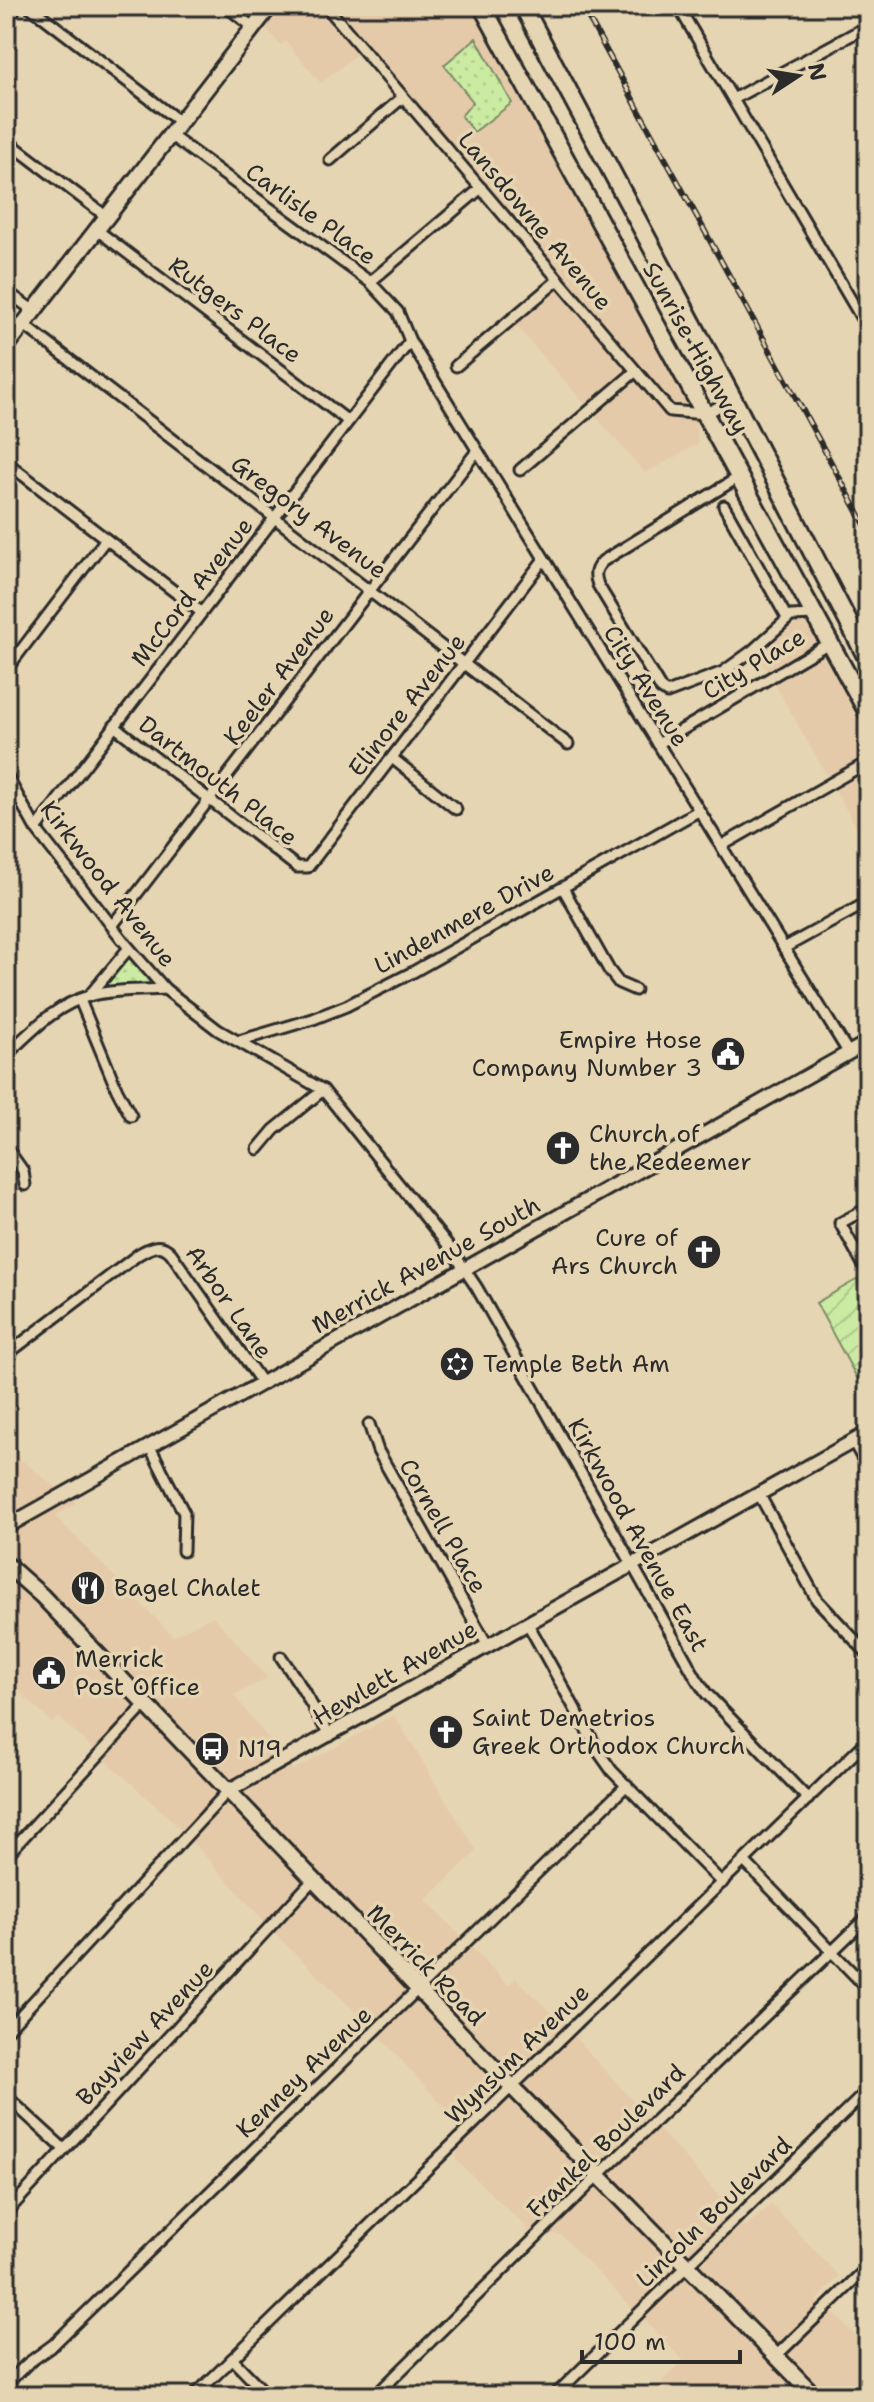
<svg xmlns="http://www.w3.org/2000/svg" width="874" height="2402" font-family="'Shantell Sans',sans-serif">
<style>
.built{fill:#e5caa9}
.grass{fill:url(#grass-dots);stroke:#7b8b66;stroke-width:2}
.garden{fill:url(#garden-furrows);stroke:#7b8b66;stroke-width:2}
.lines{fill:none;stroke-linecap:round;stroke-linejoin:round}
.street-casing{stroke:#2b2b2b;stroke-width:15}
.secondary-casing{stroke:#2b2b2b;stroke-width:18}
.primary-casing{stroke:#2b2b2b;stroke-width:20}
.highway-casing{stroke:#2b2b2b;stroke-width:22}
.street{stroke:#e6d5b2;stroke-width:9}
.secondary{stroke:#e6d5b2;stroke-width:12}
.primary{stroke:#e6d5b2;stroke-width:14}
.highway{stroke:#e6d5b2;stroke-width:16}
.rail-casing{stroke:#2b2b2b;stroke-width:6}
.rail{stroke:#e6d5b2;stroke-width:3;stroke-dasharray:9;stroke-linecap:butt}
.labels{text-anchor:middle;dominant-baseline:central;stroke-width:7;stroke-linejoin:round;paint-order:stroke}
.street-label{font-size:24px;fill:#2b2b2b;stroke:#e6d5b2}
.poi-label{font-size:24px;fill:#2b2b2b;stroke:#e6d5b2;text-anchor:start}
</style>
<defs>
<pattern id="grass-dots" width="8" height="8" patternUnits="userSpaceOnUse" patternTransform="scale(2)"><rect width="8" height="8" fill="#cbeba2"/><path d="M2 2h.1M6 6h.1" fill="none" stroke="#aeca8c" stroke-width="1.8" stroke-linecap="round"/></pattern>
<pattern id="garden-furrows" width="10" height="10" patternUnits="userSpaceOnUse" patternTransform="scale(2)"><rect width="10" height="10" fill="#cbeba2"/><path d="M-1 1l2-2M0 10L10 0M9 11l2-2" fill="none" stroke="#aeca8c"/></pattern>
</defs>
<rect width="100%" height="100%" fill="#e6d5b2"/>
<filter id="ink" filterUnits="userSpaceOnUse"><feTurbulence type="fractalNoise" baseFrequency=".0125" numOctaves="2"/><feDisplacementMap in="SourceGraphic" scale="16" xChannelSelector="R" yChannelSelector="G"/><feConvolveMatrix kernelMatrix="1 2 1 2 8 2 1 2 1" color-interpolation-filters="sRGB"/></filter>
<g filter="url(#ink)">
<g class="built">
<path d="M237 6H479L693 400 698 444 645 473 512 321 557 282 362 50 321 83 286 42 280 45 268 30Z"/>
<path d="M804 619 868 736V848L754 648Z"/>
<path d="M6 1448 76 1503 55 1516 173 1636 213 1616 268 1678 234 1695 293 1770 394 1715 477 1851 426 1900 508 1985 516 1978 561 2022 697 2171 745 2227 771 2204 839 2276 817 2301 837 2316 868 2348V2396H674L661 2382 683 2360 561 2235 529 2230 456 2160 459 2123 368 2024 283 1942 178 1826 59 1718 52 1723 6 1679Z"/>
</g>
<g class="grass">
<path d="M476 38 512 103 474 132 461 116 473 102 444 65Z"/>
<path d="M129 951 161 987 98 991Z"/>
</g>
<path class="garden" d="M858 1279 868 1297V1398L816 1303Z"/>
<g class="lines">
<g class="street-casing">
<g id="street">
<path d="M29 6 180 122"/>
<path d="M226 6 253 27"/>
<path d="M326 6 670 411 705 414 733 399"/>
<path d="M678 6 868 329"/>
<path d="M859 6 868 22"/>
<path d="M6 20 17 6"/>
<path d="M733 99 868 26"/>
<path d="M170 135 370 282 398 312 410 341 848 1052"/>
<path d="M6 140 107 217"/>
<path d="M330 160 403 97"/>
<path d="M97 230 348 421"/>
<path d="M370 282 481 188"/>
<path d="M6 291 34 311"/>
<path d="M23 324 568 744"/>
<path d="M456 366 558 280"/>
<path d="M6 462 201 612"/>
<path d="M520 470 636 371"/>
<path d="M739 477 603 561C595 569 594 574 598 585L661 689 667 693 723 672 752 651 791 616 815 615"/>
<path d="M724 506 787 618"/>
<path d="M6 670 106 539"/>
<path d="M114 726 297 867H308L544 559"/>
<path d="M658 744 829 643"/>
<path d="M392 758 456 809"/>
<path d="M6 775 36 829 129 948 165 989 218 1030 323 1090 451 1249 477 1288 696 1678 706 1693 808 1799"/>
<path d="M36 829 410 341"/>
<path d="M721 846 868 762"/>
<path d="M563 888 609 970 619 983 635 990"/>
<path d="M112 926 477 451"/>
<path d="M784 948 868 902"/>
<path d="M89 996 129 948"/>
<path d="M80 1000 117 1090 131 1116"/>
<path d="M239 1041 313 1019 346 1006 413 972 698 811"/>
<path d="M6 1055C31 1032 55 1005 89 996 113 989 141 991 165 989"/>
<path d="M6 1147 23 1171 25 1185"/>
<path d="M258 1149 274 1130 323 1090"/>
<path d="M868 1208 840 1223 868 1273"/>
<path d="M6 1355 139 1254C151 1247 161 1242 171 1253L262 1383"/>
<path d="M369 1424 378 1451 488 1646"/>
<path d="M853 1441 868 1468"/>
<path d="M150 1447 184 1513 183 1551"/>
<path d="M759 1494 817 1600 868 1654"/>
<path d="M528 1624 600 1754 612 1771 722 1883"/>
<path d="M281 1657 300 1685 330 1736"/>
<path d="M6 1856 146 1704"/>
<path d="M745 1862 868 1989"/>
<path d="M6 2031 228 1791"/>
<path d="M6 2096 64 2149"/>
<path d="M6 2213 313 1880"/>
<path d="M776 2356 868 2267"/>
<path d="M232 2359 268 2396"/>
<path d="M6 2384 27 2364 53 2345 627 1785"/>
<path d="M194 2396 868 1740"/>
<path d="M375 2396 599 2175 868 1917"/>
<path d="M554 2396 868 2090"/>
<path d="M791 2396 803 2384"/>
</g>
</g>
<g class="secondary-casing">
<g id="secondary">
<path d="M6 1527 868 1042"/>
<path d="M228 1791 868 1433"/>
</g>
</g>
<g class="primary-casing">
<g id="primary">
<path d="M6 347 270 6"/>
<path d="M6 1564 42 1596 512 2087 815 2396"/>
</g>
</g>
<g class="highway-casing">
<g id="highway">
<path d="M482 6 868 713"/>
<path d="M523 6 733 399 868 660"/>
</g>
</g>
<use href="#street" class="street"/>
<use href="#secondary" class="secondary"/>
<use href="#primary" class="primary"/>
<use href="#highway" class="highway"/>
<g class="rail-casing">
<path id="rail" d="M582 6 868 530"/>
</g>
<use href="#rail" class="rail"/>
</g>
</g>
<defs>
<g id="civic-disc" transform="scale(1.8)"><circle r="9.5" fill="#2b2b2b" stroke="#e6d5b2"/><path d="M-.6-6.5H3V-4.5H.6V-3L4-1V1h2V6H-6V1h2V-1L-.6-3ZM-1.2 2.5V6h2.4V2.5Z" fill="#fff"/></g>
<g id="church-disc" transform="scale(1.8)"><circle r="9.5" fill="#2b2b2b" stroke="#e6d5b2"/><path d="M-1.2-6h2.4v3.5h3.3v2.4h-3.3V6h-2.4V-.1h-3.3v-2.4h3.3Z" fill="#fff"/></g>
<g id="synagogue-disc" transform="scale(1.8)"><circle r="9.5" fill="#2b2b2b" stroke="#e6d5b2"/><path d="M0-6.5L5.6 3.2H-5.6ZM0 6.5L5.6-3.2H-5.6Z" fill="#fff"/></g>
<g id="restaurant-disc" transform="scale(1.8)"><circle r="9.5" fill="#2b2b2b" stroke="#e6d5b2"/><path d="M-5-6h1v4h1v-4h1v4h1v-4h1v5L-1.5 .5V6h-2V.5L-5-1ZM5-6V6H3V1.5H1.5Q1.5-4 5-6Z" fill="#fff"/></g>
<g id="bus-disc" transform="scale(1.8)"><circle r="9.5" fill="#2b2b2b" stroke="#e6d5b2"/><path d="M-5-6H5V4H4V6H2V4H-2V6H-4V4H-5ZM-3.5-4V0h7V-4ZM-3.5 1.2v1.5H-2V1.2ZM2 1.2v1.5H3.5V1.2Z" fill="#fff"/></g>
</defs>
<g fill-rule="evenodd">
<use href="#civic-disc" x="728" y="1054"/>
<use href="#church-disc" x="563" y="1148"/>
<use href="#church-disc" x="704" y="1252"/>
<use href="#synagogue-disc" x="457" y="1364"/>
<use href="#restaurant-disc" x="88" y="1588"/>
<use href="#civic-disc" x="49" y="1673"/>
<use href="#church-disc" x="446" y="1732"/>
<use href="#bus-disc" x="212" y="1749"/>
</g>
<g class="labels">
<g class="street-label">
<text transform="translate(311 214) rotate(36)">Carlisle Place</text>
<text transform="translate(535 221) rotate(50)">Lansdowne Avenue</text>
<text transform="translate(235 310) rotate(37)">Rutgers Place</text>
<text transform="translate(696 348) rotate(61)">Sunrise Highway</text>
<text transform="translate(309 517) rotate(37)">Gregory Avenue</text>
<text transform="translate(192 592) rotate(-52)">McCord Avenue</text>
<text transform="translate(754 664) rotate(-31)">City Place</text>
<text transform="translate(279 676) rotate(-53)">Keeler Avenue</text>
<text transform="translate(646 686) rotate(58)">City Avenue</text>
<text transform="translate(407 705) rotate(-52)">Elinore Avenue</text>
<text transform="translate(218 781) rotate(38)">Dartmouth Place</text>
<text transform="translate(108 884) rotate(52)">Kirkwood Avenue</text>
<text transform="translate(464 919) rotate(-29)">Lindenmere Drive</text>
<text transform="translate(426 1265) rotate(-29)">Merrick Avenue South</text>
<text transform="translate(229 1302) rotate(55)">Arbor Lane</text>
<text transform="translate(443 1526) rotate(60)">Cornell Place</text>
<text transform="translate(638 1535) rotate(61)">Kirkwood Avenue East</text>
<text transform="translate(395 1673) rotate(-30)">Hewlett Avenue</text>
<text transform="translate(426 1965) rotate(46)">Merrick Road</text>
<text transform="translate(145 2033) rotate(-47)">Bayview Avenue</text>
<text transform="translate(517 2054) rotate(-44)">Wynsum Avenue</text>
<text transform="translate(304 2072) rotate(-44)">Kenney Avenue</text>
<text transform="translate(606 2141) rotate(-44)">Frankel Boulevard</text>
<text transform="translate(714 2212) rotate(-44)">Lincoln Boulevard</text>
</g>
<g class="poi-label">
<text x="702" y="1040" text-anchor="end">Empire Hose<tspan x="702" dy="28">Company Number 3</tspan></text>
<text x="589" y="1134">Church of<tspan x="589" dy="28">the Redeemer</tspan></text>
<text x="678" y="1238" text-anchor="end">Cure of<tspan x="678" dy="28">Ars Church</tspan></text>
<text x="483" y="1364">Temple Beth Am</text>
<text x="114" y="1588">Bagel Chalet</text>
<text x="75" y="1659">Merrick<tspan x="75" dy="28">Post Office</tspan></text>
<text x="472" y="1718">Saint Demetrios<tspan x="472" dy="28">Greek Orthodox Church</tspan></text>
<text x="238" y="1749">N19</text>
</g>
</g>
<rect width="874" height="2402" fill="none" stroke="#e6d5b2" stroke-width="32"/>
<rect x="16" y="16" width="842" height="2370" fill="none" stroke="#2b2b2b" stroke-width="3" filter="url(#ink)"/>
<g transform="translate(798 76) rotate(78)" stroke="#e6d5b2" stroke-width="6" paint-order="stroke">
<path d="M0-6L14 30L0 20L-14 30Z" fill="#2b2b2b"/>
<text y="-12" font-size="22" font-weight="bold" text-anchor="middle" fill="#2b2b2b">N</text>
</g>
<path d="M582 2350v12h158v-12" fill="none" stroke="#2b2b2b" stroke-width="4"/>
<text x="594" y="2350" font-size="24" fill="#2b2b2b" stroke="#e6d5b2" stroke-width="6" paint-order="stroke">100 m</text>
</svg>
